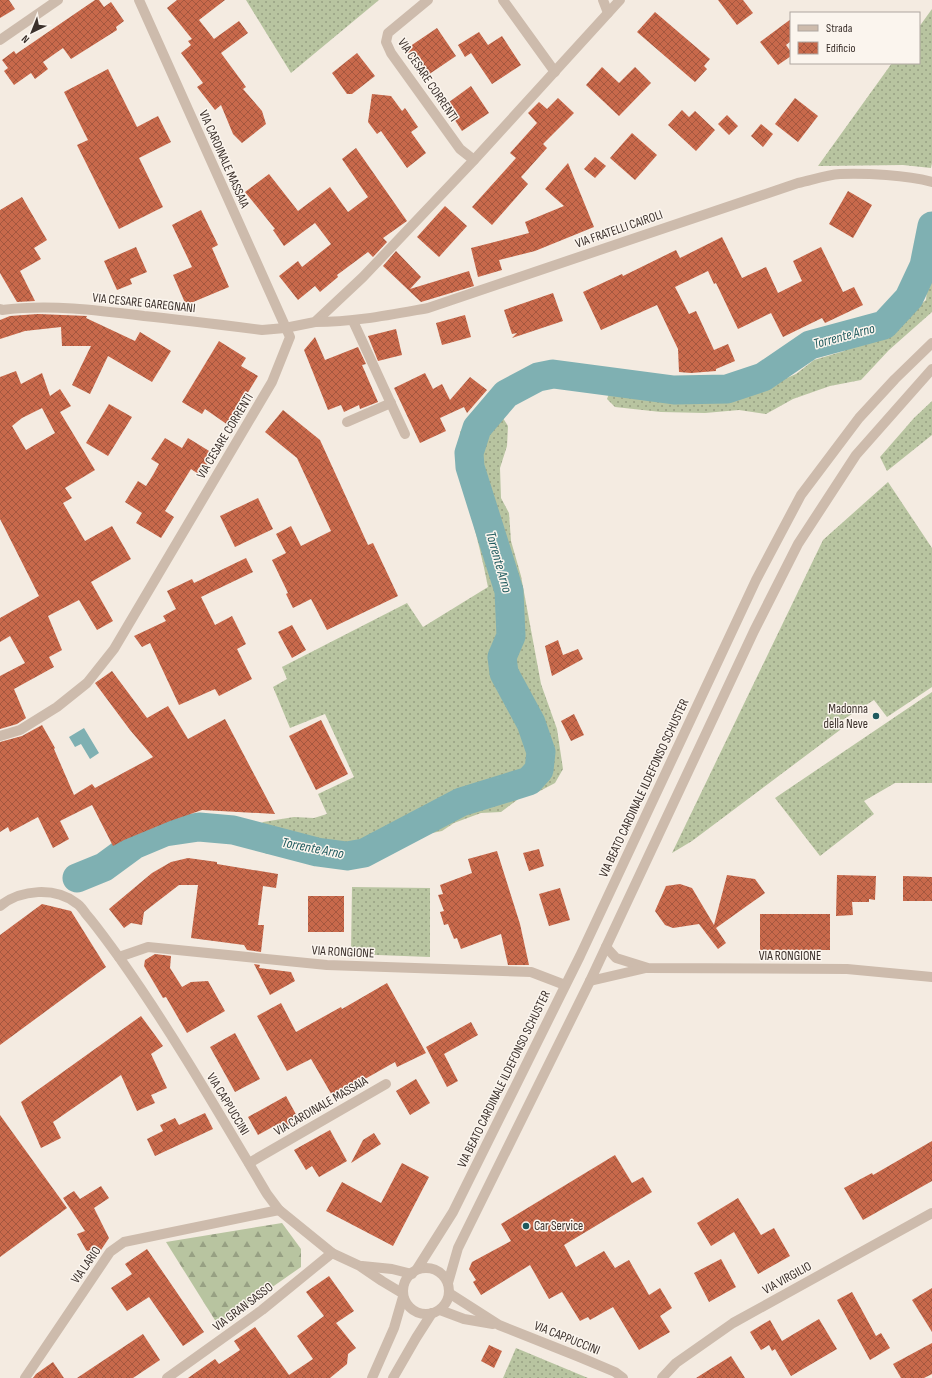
<svg xmlns="http://www.w3.org/2000/svg" width="932" height="1378" font-family="'Sofia Sans Condensed',sans-serif">
<style>
.grass{fill:url(#grass-dots)}
.forest{fill:url(#forest-firs)}
.water{fill:#7fb0b2}
.lines{fill:none;stroke-linecap:round;stroke-linejoin:round}
.river{stroke:#7fb0b2;stroke-width:29}
.building{fill:url(#building-cross-hatch);fill-rule:evenodd}
.minor{stroke:#cdbbac;stroke-width:10}
.poi-dot{fill:#1f5a5e;stroke:#fbf5ee;stroke-width:1.5}
.labels{text-anchor:middle;dominant-baseline:central;stroke-width:3;stroke-linejoin:round;paint-order:stroke}
.street-label{font-size:13px;fill:#3b302b;stroke:#fbf5ee}
.poi-label{font-size:13px;fill:#3b302b;stroke:#fbf5ee;text-anchor:end}
.water-label{font-size:14px;font-style:italic;fill:#1f5a5e;stroke:#fbf5ee}
</style>
<defs>
<pattern id="grass-dots" width="8" height="8" patternUnits="userSpaceOnUse"><rect width="8" height="8" fill="#b8c4a0"/><path d="M2 2h.1M6 6h.1" fill="none" stroke="#97a083" stroke-width="1.8" stroke-linecap="round"/></pattern>
<pattern id="forest-firs" width="22" height="20" patternUnits="userSpaceOnUse"><rect width="22" height="20" fill="#b8c4a0"/><path d="M5 1l3.5 6h-7zM16 11l3.5 6h-7z" fill="#97a083"/></pattern>
<pattern id="building-cross-hatch" width="8" height="8" patternUnits="userSpaceOnUse"><rect width="8" height="8" fill="#c8694b"/><path d="M0 0l8 8M0 8l8-8" fill="none" stroke="#a4573f"/></pattern>
</defs>
<rect width="100%" height="100%" fill="#f4ebe1"/>
<g class="grass">
<path d="M246 0H379L291 73Z"/>
<path d="M932 9V163L931 168 903 165 818 166 892 63H919V27Z"/>
<path d="M932 267V312L889 350 861 380 830 386 793 399 766 414 739 410 705 413 661 412 615 407 607 399 610 391 629 390 661 400 683 397H715L749 393 766 387 796 374 814 360 844 351 857 342 876 336 894 327 926 300 928 279Z"/>
<path d="M932 401V435L887 471 880 457 914 418Z"/>
<path d="M478 408 501 415 508 426 507 446 500 468 501 498 509 513 511 541 521 576 541 684 557 729 563 769 555 783 538 792 525 794 501 812 481 813 454 823 442 831 418 836 382 855 354 866 340 865 292 852 267 854 248 845 263 822 294 817 314 818 327 814 318 794 354 777 325 714 290 728 273 687 287 679 282 667 407 603 423 627 488 587C481 549 469 513 464 475 461 461 461 446 460 432Z"/>
<path d="M888 482 932 548V687L887 717 874 700 841 721 844 727 692 841 672 853 823 540Z"/>
<path d="M932 692V783H895L864 801 874 814 820 856 775 798Z"/>
<path d="M352 887 430 888V957L351 954Z"/>
<path d="M516 1348 588 1378H503Z"/>
</g>
<path class="forest" d="M282 1223 301 1249V1267L218 1325 166 1242Z"/>
<path class="water" d="M84 728 99 753 90 759 81 744 75 747 69 737Z"/>
<g class="lines">
<path class="river" d="M77 878 104 867 134 845 165 832 199 827 233 830 317 852 347 856 364 853 461 802 529 781 539 770 541 752 531 723 504 673 502 657 511 636 509 591 470 467 469 453 477 428 506 394 538 377 553 374 674 390 727 389 763 377 810 345 884 325 909 298 924 266 932 226"/>
</g>
<g class="building">
<path d="M0 0H9L15 9 0 18Z"/>
<path d="M95 0H99L104 7 111 2 124 21 116 27 117 30 71 59 63 48 43 62 48 69 35 79 31 73 14 85 4 71 8 68 2 60 14 51 16 54Z"/>
<path d="M177 0H225L199 20 214 39 239 21 248 33 221 53 246 87 243 89 262 111 266 124 242 143 233 134 221 105 215 110 197 87 203 83 181 53 191 45 188 41 192 39 167 8Z"/>
<path d="M718 0H743L753 13 737 25Z"/>
<path d="M655 12 710 59 704 66 707 69 695 82 637 32Z"/>
<path d="M791 19V41L786 45 791 52V56L778 65 760 42Z"/>
<path d="M437 28 456 56 425 77 406 49Z"/>
<path d="M479 32 488 45 502 36 521 65 492 84 471 53 465 57 458 45Z"/>
<path d="M357 53 375 76 352 94H347L332 73Z"/>
<path d="M602 67 619 83 635 67 651 83 619 116 586 85Z"/>
<path d="M108 69 137 127 158 116 171 142 139 158 163 207 119 229 77 145 88 140 64 92Z"/>
<path d="M471 86 489 113 462 131 445 105Z"/>
<path d="M372 94 391 96 402 111 405 108 418 127 411 132 426 153 407 168 381 131 377 134 368 122Z"/>
<path d="M558 98 574 113 543 144 547 148 521 177 528 184 492 225 472 207 516 158 510 153 537 123 528 113 539 102 547 109Z"/>
<path d="M795 98 818 116 798 142 775 124Z"/>
<path d="M682 110 689 117 695 111 715 130 696 151 668 125Z"/>
<path d="M727 115 738 126 729 135 718 124Z"/>
<path d="M761 124 773 134 763 147 751 136Z"/>
<path d="M632 133 657 155 635 180 610 158Z"/>
<path d="M356 148 407 221 383 238 387 242 373 257 368 252 337 275 338 277 320 292 315 286 298 300 279 276 298 261 302 267 331 244 315 223 284 246 273 230 275 229 245 192 269 174 298 211 330 187 348 212 368 197 342 159Z"/>
<path d="M595 157 606 166 595 178 584 169Z"/>
<path d="M568 163 594 227 535 251 499 260 502 270 478 277 471 248 529 233 525 222 564 206 545 189Z"/>
<path d="M848 191 872 205 853 238 829 224Z"/>
<path d="M22 197 47 240 34 248 41 259 20 271 35 301 17 302 0 273V210Z"/>
<path d="M445 206 467 226 439 257 417 237Z"/>
<path d="M201 210 218 245 212 248 229 287 186 305 173 275 192 267 172 225Z"/>
<path d="M722 237 742 278 766 267 778 293 802 281 793 261 821 247 843 292 854 287 863 305 825 323 822 318 783 337 771 313 738 329 716 283 714 284 708 271 675 287 689 314 696 311 714 350 728 344 735 361 716 369V371L691 373 679 372 678 349 657 305 601 330 583 292 622 274 623 276 676 250 680 258Z"/>
<path d="M136 247 147 272 130 279 132 284 117 290 104 261Z"/>
<path d="M396 251 421 277 410 289 469 271 474 286 421 302 383 266Z"/>
<path d="M553 293 563 321 512 338 517 333 512 334 504 310Z"/>
<path d="M38 314 87 316 86 318 135 341 140 332 171 351 152 382 108 356 90 394 72 385 91 346H62L61 327 25 331 0 339V320L10 316Z"/>
<path d="M465 315 471 337 442 345 436 323Z"/>
<path d="M396 329 402 355 378 361 368 336Z"/>
<path d="M315 337 325 360 358 347 366 364 362 365 378 402 360 409 359 405 344 412 341 405 328 410 304 350Z"/>
<path d="M219 341 246 358 241 366 258 376 228 425 205 409 202 414 182 402Z"/>
<path d="M16 371 21 384 42 373 50 396 60 389 71 406 60 412 95 470 65 488 72 498 63 503 85 541 112 526 131 559 91 582 113 621 97 630 79 600 48 616 62 650 49 657 54 667 14 689 26 718 17 724 0 729V676L25 663 10 636 0 642V618L39 596 0 519V377ZM42 408 55 433 26 450 12 426 22 418Z"/>
<path d="M425 373 433 389 442 384 450 400 470 377 487 390 467 413 464 407 440 418 446 431 420 443 394 388Z"/>
<path d="M109 404 132 417 108 456 86 443Z"/>
<path d="M283 410 320 440 368 545 373 543 398 596 327 630 311 599 293 608 286 594 288 593 272 560 286 553 276 534 291 526 301 546 331 531 297 458 265 432Z"/>
<path d="M165 438 182 448 188 438 214 454 200 475 191 469 165 511 174 517 161 538 136 523 142 513 125 502 138 481 146 486 153 475 159 464 151 459Z"/>
<path d="M258 498 273 529 235 547 220 516Z"/>
<path d="M246 558 253 572 201 597 215 625 232 616 246 644 237 649 252 679 219 696 215 689 179 705 150 643 142 647 134 636 166 621 163 616 176 609 167 591 192 579 194 583Z"/>
<path d="M292 625 306 650 292 658 278 632Z"/>
<path d="M558 640 563 655 578 649 583 659 552 676 545 646Z"/>
<path d="M112 671 147 718 168 706 188 739 225 719 275 814 202 810 170 821 124 840 113 846 92 805 60 821 69 839 53 848 38 817 10 832 8 827 0 832V742L22 736 42 725 55 748 54 749 74 795 92 784 95 788 153 757 130 730 95 683Z"/>
<path d="M574 714 584 735 571 741 561 721Z"/>
<path d="M321 720 348 774 316 790 289 736Z"/>
<path d="M539 849 544 866 529 871 523 853Z"/>
<path d="M497 851 520 924 529 965H508L501 934 461 949 457 938 454 939 448 924 444 925 440 912 444 911 438 895 443 894 440 885 472 873 468 859Z"/>
<path d="M188 858 217 862V864L278 874 276 888 263 886 258 925H264L261 952 247 950 244 945 191 938 198 885H179L144 912 142 925 131 923 124 928 109 909 152 873 171 862Z"/>
<path d="M727 875 755 879 765 893 716 928 726 943 718 949 699 924 673 928 665 925 655 911 666 886 680 884 692 888 714 925Z"/>
<path d="M837 875 876 876 875 900 869 899V902H852L853 915 836 916Z"/>
<path d="M903 876 932 877V901H903Z"/>
<path d="M560 888 570 920 549 926 539 894Z"/>
<rect x="308" y="896" width="36" height="36"/>
<path d="M42 904 71 911 106 967 0 1045V935Z"/>
<rect x="760" y="914" width="70" height="36"/>
<path d="M155 954 171 956 170 968 182 987 191 982 208 981 225 1011 187 1033 166 997 163 998 144 966 145 960Z"/>
<path d="M254 964 260 965 259 968 291 972 295 981 270 995Z"/>
<path d="M387 983 426 1053 397 1067 395 1062 333 1097 311 1059 287 1071 257 1016 281 1003 296 1032 341 1007 342 1009Z"/>
<path d="M141 1016 163 1046 151 1054 167 1088 151 1095 155 1103 137 1111 121 1075 53 1122 61 1138 41 1148 21 1102Z"/>
<path d="M471 1022 478 1035 444 1054 458 1081 447 1087 426 1047Z"/>
<path d="M235 1033 260 1079 235 1092 210 1047Z"/>
<path d="M416 1079 430 1103 410 1115 396 1091Z"/>
<path d="M286 1096 299 1120 279 1131 276 1125 258 1135 248 1117Z"/>
<path d="M205 1113 213 1129 155 1156 147 1139 163 1131 160 1125 175 1118 179 1125Z"/>
<path d="M0 1115 67 1208 0 1257Z"/>
<path d="M330 1130 347 1161 319 1177 312 1166 306 1170 294 1150Z"/>
<path d="M374 1133 381 1144 351 1163 363 1140Z"/>
<path d="M932 1141V1181L863 1220 844 1188 872 1173 873 1175Z"/>
<path d="M615 1155 632 1183 643 1177 652 1192 564 1245 576 1267 604 1251 615 1268 629 1260 649 1295 660 1288 672 1308 660 1316 670 1332 639 1350 613 1307 590 1320 588 1317 580 1321 562 1292 549 1299 530 1265 481 1295 473 1282 476 1280 469 1269 472 1262 511 1241 501 1224Z"/>
<path d="M402 1163 429 1177 393 1246 326 1211 342 1182 381 1203Z"/>
<path d="M101 1186 109 1198 94 1208 109 1238 97 1256 86 1250 77 1234 85 1231 63 1198 74 1191 80 1199Z"/>
<path d="M738 1198 761 1235 774 1228 790 1256 758 1274 734 1232 711 1246 697 1223Z"/>
<path d="M147 1249 204 1332 183 1346 149 1297 127 1311 111 1288 132 1274 125 1264Z"/>
<path d="M721 1259 736 1287 709 1302 694 1273Z"/>
<path d="M329 1276 354 1311 336 1323 356 1348 348 1354 347 1364 330 1378H188L215 1359 219 1364 240 1350 234 1341 255 1327 289 1375 313 1359 297 1336 324 1316 306 1292Z"/>
<path d="M932 1288V1332L912 1300Z"/>
<path d="M852 1292 876 1336 881 1333 890 1348 870 1360 837 1300Z"/>
<path d="M819 1319 837 1349 791 1376 775 1349 772 1351 769 1345 761 1350 750 1332 770 1320 782 1341Z"/>
<path d="M143 1334 160 1360 133 1378H77Z"/>
<path d="M932 1343V1374L924 1378H901L893 1364Z"/>
<path d="M489 1345 502 1351 494 1368 481 1361Z"/>
<path d="M731 1356 745 1378H696Z"/>
<path d="M53 1362 64 1378H33L36 1374Z"/>
</g>
<g class="lines">
<g class="minor">
<path d="M428 0 388 33 386 42 391 53 460 149 474 160"/>
<path d="M503 0 555 72"/>
<path d="M603 0 608 13"/>
<path d="M0 40 58 0"/>
<path d="M0 309 2 310C49 304 97 310 144 316 184 320 223 325 262 330L285 328 315 322 363 277 474 160 620 0"/>
<path d="M353 321 405 434"/>
<path d="M315 322C355 322 389 315 428 308L798 183C812 180 826 175 840 174 866 173 907 175 932 182"/>
<path d="M347 422 391 403"/>
<path d="M0 736 20 730 57 707 87 683 114 649 272 382 290 337 139 0"/>
<path d="M0 906C21 889 55 887 76 903 80 905 83 910 86 914 99 929 109 944 121 960 174 1035 220 1115 267 1194L279 1210 332 1253 360 1266 382 1281 402 1293"/>
<path d="M606 947 616 958 648 968 847 969 932 977"/>
<path d="M119 957 148 947 327 965 531 972 565 985"/>
<path d="M590 981 646 968"/>
<path d="M249 1163 386 1084"/>
<path d="M362 1266 392 1269 412 1274"/>
<circle cx="426" cy="1291" r="23"/>
<path d="M417 1269 453 1212 580 956 756 580 801 495 859 418 895 379 932 343"/>
<path d="M448 1283 458 1248 590 981 754 631 798 544 856 455 932 369"/>
<path d="M449 1293 499 1325 577 1356 615 1372 623 1378"/>
<path d="M440 1310 464 1319 493 1324"/>
<path d="M25 1378 110 1252 124 1242 279 1210"/>
<path d="M167 1378 262 1310 332 1253"/>
<path d="M372 1378 394 1328 403 1297"/>
<path d="M393 1378 416 1338 432 1313"/>
<path d="M662 1378 676 1363 733 1323 932 1213"/>
</g>
</g>
<g class="poi-dot">
<circle cx="876" cy="716" r="4"/>
<circle cx="526" cy="1226" r="4"/>
</g>
<g class="labels">
<g class="street-label">
<text transform="translate(428 80) rotate(56)">VIA CESARE CORRENTI</text>
<text transform="translate(224 159) rotate(66)">VIA CARDINALE MASSAIA</text>
<text transform="translate(619 229) rotate(-19)">VIA FRATELLI CAIROLI</text>
<text transform="translate(144 303) rotate(6)">VIA CESARE GAREGNANI</text>
<text transform="translate(225 436) rotate(-59)">VIA CESARE CORRENTI</text>
<text transform="translate(644 788) rotate(-65)">VIA BEATO CARDINALE ILDEFONSO SCHUSTER</text>
<text transform="translate(343 952) rotate(3)">VIA RONGIONE</text>
<text x="790" y="956">VIA RONGIONE</text>
<text transform="translate(504 1079) rotate(-64)">VIA BEATO CARDINALE ILDEFONSO SCHUSTER</text>
<text transform="translate(228 1104) rotate(59)">VIA CAPPUCCINI</text>
<text transform="translate(321 1106) rotate(-30)">VIA CARDINALE MASSAIA</text>
<text transform="translate(86 1265) rotate(-55)">VIA LARIO</text>
<text transform="translate(787 1278) rotate(-29)">VIA VIRGILIO</text>
<text transform="translate(243 1307) rotate(-37)">VIA GRAN SASSO</text>
<text transform="translate(567 1338) rotate(22)">VIA CAPPUCCINI</text>
</g>
<g class="poi-label">
<text x="868" y="709">Madonna<tspan x="868" dy="15">della Neve</tspan></text>
<text x="534" y="1226" text-anchor="start">Car Service</text>
</g>
<g class="water-label">
<text transform="translate(844 336) rotate(-15)">Torrente Arno</text>
<text transform="translate(499 562) rotate(74)">Torrente Arno</text>
<text transform="translate(313 848) rotate(11)">Torrente Arno</text>
</g>
</g>
<rect x="790" y="12" width="130" height="52" fill="#fbf5ee" stroke="#aea6a0"/>
<rect x="798" y="25" width="20" height="6" fill="#cdbbac" stroke="#aea6a0"/>
<text x="826" y="32" font-size="12" fill="#3b302b">Strada</text>
<rect x="798" y="42" width="20" height="12" fill="url(#building-cross-hatch)" stroke="#aea6a0"/>
<text x="826" y="52" font-size="12" fill="#3b302b">Edificio</text>
<g transform="translate(32 32) rotate(223)" stroke="#fbf5ee" stroke-width="3" paint-order="stroke">
<path d="M0-3L7 15L0 10L-7 15Z" fill="#3b302b"/>
<text y="-6" font-size="11" font-weight="bold" text-anchor="middle" fill="#3b302b">N</text>
</g>
</svg>
